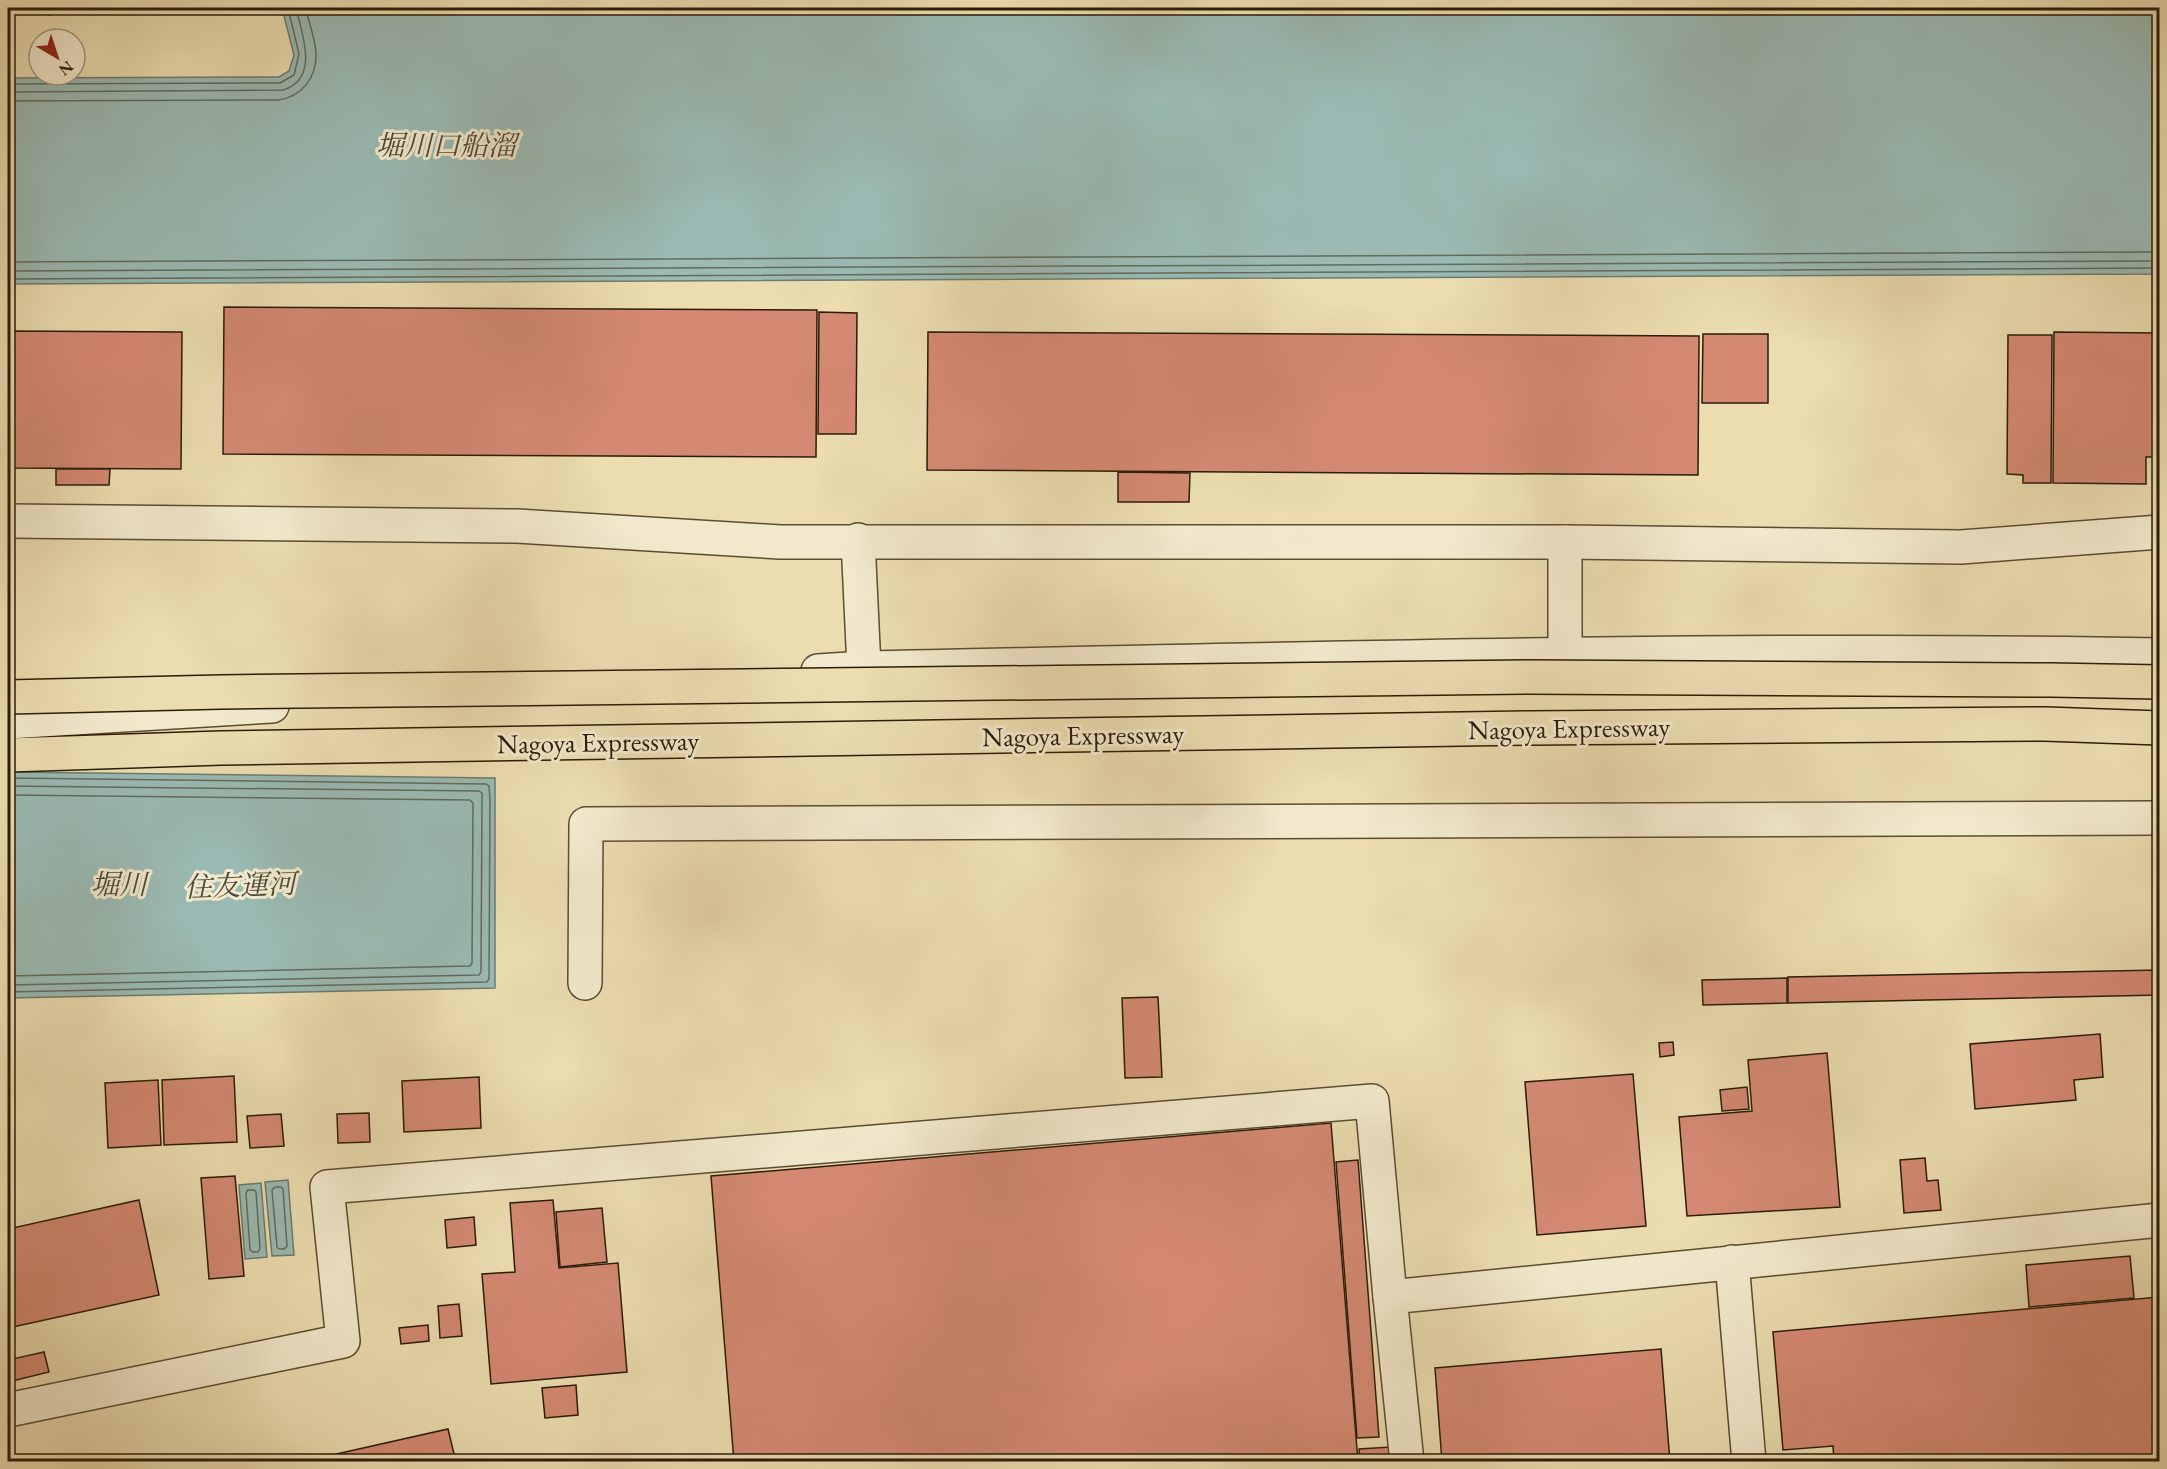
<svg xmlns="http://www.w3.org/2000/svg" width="2167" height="1469" font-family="'EB Garamond','Noto Serif JP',serif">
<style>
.water{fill:#9abab3;stroke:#6d7b6f;stroke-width:1.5}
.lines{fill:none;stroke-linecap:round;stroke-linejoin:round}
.shore{stroke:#626b5e;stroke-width:1.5}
.building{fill:#d48972;stroke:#2a1c08;stroke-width:1.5}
.minor-casing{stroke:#5a4c32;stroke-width:36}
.highway-casing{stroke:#2a1c08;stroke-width:36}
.minor{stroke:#f2e9cc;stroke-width:33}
.highway{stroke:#ebddb0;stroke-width:33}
.highway-bridge-casing{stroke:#2a1c08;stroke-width:36;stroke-linecap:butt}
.highway-bridge{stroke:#ebddb0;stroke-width:33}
.labels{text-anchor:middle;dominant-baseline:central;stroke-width:6;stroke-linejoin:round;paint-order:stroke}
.street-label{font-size:27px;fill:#2a1c08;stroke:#f2e9cc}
.water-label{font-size:28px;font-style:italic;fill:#4c4b3b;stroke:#f2e9cc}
</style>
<rect width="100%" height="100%" fill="#ebddb0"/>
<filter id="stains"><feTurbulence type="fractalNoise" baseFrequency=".00333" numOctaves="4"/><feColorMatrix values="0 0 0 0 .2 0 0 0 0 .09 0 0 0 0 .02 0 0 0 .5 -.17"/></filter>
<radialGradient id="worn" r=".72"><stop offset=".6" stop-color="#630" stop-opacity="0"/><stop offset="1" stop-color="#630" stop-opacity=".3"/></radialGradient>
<g class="water">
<path d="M282 8H2159V274L8 284V78L279 77 289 71 294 55Z"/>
<path d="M8 772 495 778V988L8 998Z"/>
<path d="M288 1180 294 1255 272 1256 265 1182Z"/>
<path d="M261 1183 267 1257 245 1259 239 1185Z"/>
</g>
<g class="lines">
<g class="shore">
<path d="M8 84 280 83 294 75 299 54 288 8"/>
<path d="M8 92 283 90C320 79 302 34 296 8"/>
<path d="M8 101 278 100C302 97 317 77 316 53 315 38 309 22 305 8"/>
<path d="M8 262 2160 252"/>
<path d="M8 271 2160 261"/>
<path d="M8 279 2160 268"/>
<path d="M8 778 486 784 489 786 490 800 489 979 487 982 8 992"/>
<path d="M8 786 479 791 482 793V800L481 972 479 975 8 985"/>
<path d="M8 795 470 800 473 803 472 963 470 966 8 976"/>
<path d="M275 1187H281L283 1189 287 1246 284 1249H279L277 1247 272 1190Z"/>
<path d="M248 1190H254L256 1192 260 1248 258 1252H253L250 1250 246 1193Z"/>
</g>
</g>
<g class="building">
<path d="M47 8H80L49 15Z"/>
<path d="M224 307 817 310 816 457 223 454Z"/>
<path d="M819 312 857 313 856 434H818Z"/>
<path d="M8 331 182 332 181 469 8 468Z"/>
<path d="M928 332 1699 336 1698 475 927 470Z"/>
<path d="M2054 332 2160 333V457H2146V484L2053 483Z"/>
<path d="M1703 334H1768V403H1702Z"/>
<path d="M2008 335H2052L2051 483H2023V475L2007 474Z"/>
<path d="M56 469H110L109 485H56Z"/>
<path d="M1118 472 1190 473 1189 502H1118Z"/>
<path d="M2160 970V995L1788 1003V977Z"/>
<path d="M1787 978V1003L1703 1005 1702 980Z"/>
<path d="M1158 997 1162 1077 1125 1078 1122 998Z"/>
<path d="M2100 1034 2103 1077 2074 1080 2076 1100 1975 1109 1970 1044Z"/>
<path d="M1673 1042 1674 1055 1660 1057 1659 1043Z"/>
<path d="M1827 1053 1840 1207 1687 1216 1679 1117 1752 1111 1748 1060Z"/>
<path d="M1633 1074 1646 1226 1537 1235 1525 1082Z"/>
<path d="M234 1076 237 1142 164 1145 162 1080Z"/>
<path d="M479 1077 481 1128 404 1132 402 1081Z"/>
<path d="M158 1080 161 1145 108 1148 105 1083Z"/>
<path d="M1747 1087 1749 1109 1722 1111 1720 1090Z"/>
<path d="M369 1113 370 1142 338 1143 337 1114Z"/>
<path d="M281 1114 284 1146 250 1148 247 1116Z"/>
<path d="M1331 1123 1358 1462H734L711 1176Z"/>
<path d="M1925 1158 1927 1181 1938 1180 1941 1210 1904 1213 1900 1160Z"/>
<path d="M1358 1160 1379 1437 1357 1438 1336 1162Z"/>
<path d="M235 1176 244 1276 209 1279 201 1178Z"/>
<path d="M139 1200 159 1295 8 1328V1229Z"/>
<path d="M553 1200 559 1268 618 1263 627 1372 491 1384 482 1274 515 1272 510 1203Z"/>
<path d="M602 1208 607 1262 560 1267 556 1212Z"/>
<path d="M474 1217 476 1245 447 1248 445 1220Z"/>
<path d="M2130 1256 2134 1298 2029 1307 2026 1265Z"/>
<path d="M2159 1297 2160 1462H1834L1833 1446 1783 1450 1773 1332Z"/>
<path d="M459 1304 462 1336 440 1338 438 1306Z"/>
<path d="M428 1325 429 1341 401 1344 399 1328Z"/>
<path d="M1661 1349 1670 1462H1442L1435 1368Z"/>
<path d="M44 1352 49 1372 8 1382V1360Z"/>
<path d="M576 1385 578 1415 545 1418 542 1388Z"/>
<path d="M448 1429 456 1462H301Z"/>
<path d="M1391 1447 1392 1462H1360L1359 1449Z"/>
</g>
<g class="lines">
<g class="minor-casing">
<g id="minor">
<path d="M8 521 517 526 780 542H1565L1961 547 2160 532"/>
<path d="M858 540 864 668"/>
<path d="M1565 542V654"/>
<path d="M818 671 864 668C1296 659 1728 647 2160 655"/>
<path d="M8 722 272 706"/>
<path d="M585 983 586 824 2160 818"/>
<path d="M1732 1262 1749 1462"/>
<path d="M8 1410 343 1341 327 1187 1372 1101 1390 1297"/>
<path d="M1407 1462 1390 1297 2160 1220"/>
</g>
</g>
<g class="highway-casing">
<path id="highway" d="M8 755 221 748 1531 728 2045 724 2160 728"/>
</g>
<use href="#minor" class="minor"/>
<use href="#highway" class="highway"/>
<g class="highway-bridge-casing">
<path id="highway-bridge" d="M8 697 221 692 1528 677 2051 680 2160 682"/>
</g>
<use href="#highway-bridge" class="highway-bridge"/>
</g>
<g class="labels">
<g class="street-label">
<text transform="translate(1569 728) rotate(-1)">Nagoya Expressway</text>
<text transform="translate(1083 735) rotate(-1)">Nagoya Expressway</text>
<text transform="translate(598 742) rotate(-1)">Nagoya Expressway</text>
</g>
<g class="water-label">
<text x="446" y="145">堀川口船溜</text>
<text x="119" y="884">堀川</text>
<text transform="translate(240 885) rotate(-2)">住友運河</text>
</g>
</g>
<rect width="2167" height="1469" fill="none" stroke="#ebddb0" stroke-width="30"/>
<rect x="9" y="9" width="2149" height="1451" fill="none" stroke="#2a1c08" stroke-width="3"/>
<rect x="15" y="15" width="2137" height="1439" fill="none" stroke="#2a1c08" stroke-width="1.5"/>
<g transform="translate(57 57) rotate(141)"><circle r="28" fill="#f2e9cc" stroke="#a2977e" stroke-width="1.5"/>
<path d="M0-4.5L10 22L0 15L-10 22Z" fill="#8f2418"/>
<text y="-9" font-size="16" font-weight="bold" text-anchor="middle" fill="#2a1c08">N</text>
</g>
<rect width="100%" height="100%" filter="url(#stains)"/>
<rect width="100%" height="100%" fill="url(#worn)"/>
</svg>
